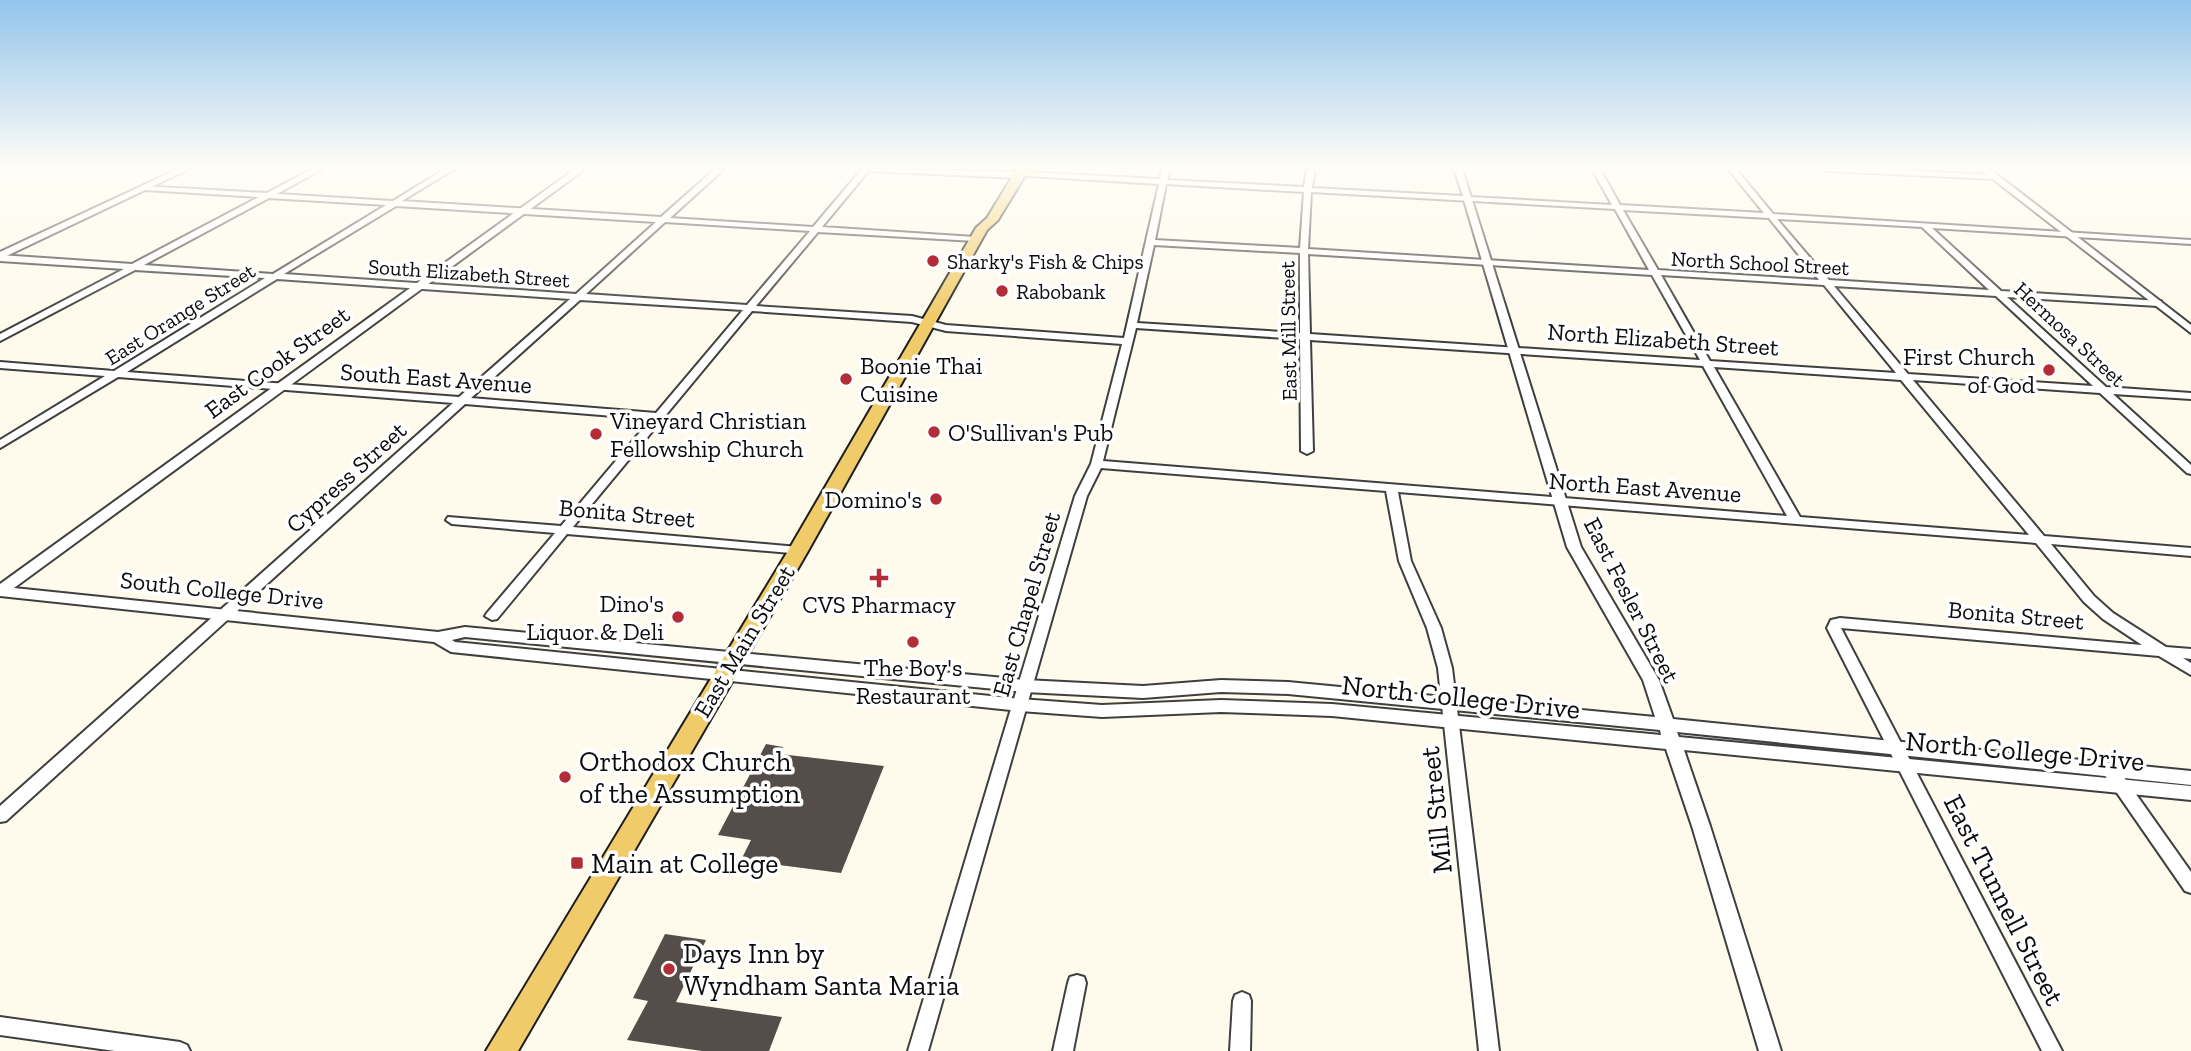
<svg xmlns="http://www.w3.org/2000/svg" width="2191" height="1051" font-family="'Zilla Slab',serif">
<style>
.building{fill:#544d49}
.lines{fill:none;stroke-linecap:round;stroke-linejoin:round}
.minor-casing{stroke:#3f3f3f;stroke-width:4}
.tertiary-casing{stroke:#3f3f3f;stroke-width:4}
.primary-casing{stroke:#1d1d1d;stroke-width:4}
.minor{fill:#fff;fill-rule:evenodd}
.tertiary{fill:#fff;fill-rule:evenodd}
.primary{fill:#f0cb6a;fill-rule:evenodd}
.poi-dot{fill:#b32d38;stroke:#fff;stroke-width:2.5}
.labels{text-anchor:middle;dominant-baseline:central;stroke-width:7;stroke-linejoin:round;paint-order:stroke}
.far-poi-label{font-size:21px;fill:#0c0c0c;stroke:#fff;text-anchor:start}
.far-street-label{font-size:21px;fill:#0c0c0c;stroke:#fff}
.street-label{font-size:24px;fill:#0c0c0c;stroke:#fff}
.poi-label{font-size:24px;fill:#0c0c0c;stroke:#fff;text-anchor:end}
.near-street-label{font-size:28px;fill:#0c0c0c;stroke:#fff}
.near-poi-label{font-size:28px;fill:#0c0c0c;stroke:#fff;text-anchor:start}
</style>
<rect width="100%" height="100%" fill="#fefaec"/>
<g class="building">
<path d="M766 744 783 747 780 754 884 766 841 873 741 860 751 840 718 835Z"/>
<path d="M665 934 706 940 676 1002 782 1017 769 1051H702L627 1040 648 1001 633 998Z"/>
</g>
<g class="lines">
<g class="minor-casing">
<g id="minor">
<path d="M312 169H322L277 194 393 201 445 169H454L402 201 661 217 715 169H724L670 218 813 227 862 169H870L822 227 975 237 979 239 975 241 818 232 756 306 912 316 946 325 1124 338 1159 184 1011 175H1008V171L1160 179 1162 169H1170L1167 180 1304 187 1307 169H1315L1312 188 1463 196 1454 169H1462L1471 197 1612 205 1592 169H1600L1620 205 1764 213 1728 169H1736L1773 214 2191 240V244L1932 228 2001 291 2161 301V305L2158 306 2007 297 2106 387 2191 393V399L2113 394 2191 465V474L2187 473 2100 393 1913 380 2044 536 2191 548V556L2051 544 2094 596 2113 613 2166 647 2191 649V659L2183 658 2191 663V675L2159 656 1841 628 2062 1051H2042L1827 628 1831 620 1840 618 2142 645 2103 619 2084 602 2036 543 1398 492 1411 561 1441 628 1452 668 1499 1051H1479L1438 668 1427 628 1399 561 1386 491 1101 468 1087 496 928 1051H908L1075 496 1091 464 1122 344 946 331 912 322 752 311 573 527 798 547 804 551 802 554 567 534 497 619 492 620 485 616 487 613 555 533 452 524 446 520 448 517 561 526 651 419 465 404 6 821 0 822V806L453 403 118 377 0 448V440L105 376 0 368V362L114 371 265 278 135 270 0 341V334L124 269 0 261V255L132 264 259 197 145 190 141 188 142 186 267 193ZM1166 184 1304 192 1300 248 1155 240ZM1311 192 1615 209 1649 270 1308 249ZM269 198 386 205 273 274 144 265ZM396 206 656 222 576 294 284 274ZM1623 210 1769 218 1819 280 1658 270ZM1777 219 1922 227 1989 290 1829 280ZM665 222 810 231 747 305 586 294ZM1154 245 1300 253V333L1137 323ZM1308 254 1652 275 1700 360 1310 334ZM1661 275 1824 285 1896 373 1710 361ZM277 279 570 299 459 397 127 372ZM1834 286 1996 296 2093 386 1908 374ZM580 300 743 310 656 413 471 398ZM1136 328 1300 339 1301 451 1307 454 1313 451 1310 340 1703 366 1787 516 1103 461ZM1714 367 1901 380 2029 535 1800 517Z"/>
<path d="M1824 169H1878L1994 175 1998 177 1994 179 1828 171Z"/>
<path d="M2110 764 2116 766 2191 872V893L2185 891 2104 774 2102 770 2104 766Z"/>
<path d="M1077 975 1084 977 1086 983 1073 1051H1053L1068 983 1070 977Z"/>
<path d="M1242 992 1249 995 1251 1001 1250 1051H1230L1233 1001 1235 995Z"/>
<path d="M0 1017 180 1042 187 1045 190 1051H115L0 1035Z"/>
</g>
</g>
<g class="tertiary-casing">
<g id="tertiary">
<path d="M178 169H189L0 259V252Z"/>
<path d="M575 169H585L14 588 438 632 465 627 1025 680 1143 686 1221 680 1288 682 1655 717 1643 680 1567 547 1464 200 1468 197 1472 200 1581 547 1659 680 1673 719 2191 771V785L1677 732 1679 737 2191 786V800L1684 750 1710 826 1781 1051H1759L1692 826 1666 749 1332 716 1221 712 1102 717 1020 711 451 652 434 642 0 596V584ZM465 637 1025 692 1143 698 1221 692 1288 694 1660 730 1661 735 1332 704 1221 700 1102 705 1020 699 455 642 452 640Z"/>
<path d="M867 169 1020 172 1024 175 1020 178 871 171Z"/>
<path d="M1980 169H1990L2191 325V333Z"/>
</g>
</g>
<g class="primary-casing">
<path id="primary" d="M1017 169H1029L998 220 987 230 808 551 518 1051H486L788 551 976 228 987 218Z"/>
</g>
<use href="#minor" class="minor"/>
<use href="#tertiary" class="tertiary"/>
<use href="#primary" class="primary"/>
</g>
<linearGradient id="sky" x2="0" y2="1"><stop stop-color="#93c4ec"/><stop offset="0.53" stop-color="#fffdf6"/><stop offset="1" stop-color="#fffdf6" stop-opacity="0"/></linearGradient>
<rect width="2191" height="316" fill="url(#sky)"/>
<g class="poi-dot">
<circle cx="933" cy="261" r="7"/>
<circle cx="1002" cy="291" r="7"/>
<circle cx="2049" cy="370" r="7"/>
<circle cx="846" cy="379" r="7"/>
<circle cx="934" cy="432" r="7"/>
<circle cx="596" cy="434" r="7"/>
<circle cx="936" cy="499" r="7"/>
<path d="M875.5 567.5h7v7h7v7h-7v7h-7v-7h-7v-7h7z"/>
<circle cx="678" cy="617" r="7"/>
<circle cx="913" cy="642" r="7"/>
<circle cx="565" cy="777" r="7"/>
<rect x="570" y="856" width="14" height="14" rx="3.5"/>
<circle cx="669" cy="969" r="7"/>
</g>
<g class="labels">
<g class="far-poi-label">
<text x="947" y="261">Sharky's Fish &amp; Chips</text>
<text x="1016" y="291">Rabobank</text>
</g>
<g class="far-street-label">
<text transform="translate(1760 263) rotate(3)">North School Street</text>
<text transform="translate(469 273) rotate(4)">South Elizabeth Street</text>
<text transform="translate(180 314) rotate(-32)">East Orange Street</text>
<text transform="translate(1288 331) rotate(-91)">East Mill Street</text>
<text transform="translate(2070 334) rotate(43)">Hermosa Street</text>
</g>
<g class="street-label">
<text transform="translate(1663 339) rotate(4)">North Elizabeth Street</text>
<text transform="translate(277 362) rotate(-36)">East Cook Street</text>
<text transform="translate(436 378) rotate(4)">South East Avenue</text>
<text transform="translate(346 477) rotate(-42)">Cypress Street</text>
<text transform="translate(1645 487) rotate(4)">North East Avenue</text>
<text transform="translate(627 513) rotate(5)">Bonita Street</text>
<text transform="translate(222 590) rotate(6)">South College Drive</text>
<text transform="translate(1632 600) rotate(63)">East Fesler Street</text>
<text transform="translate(1026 604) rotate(-74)">East Chapel Street</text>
<text transform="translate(2016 615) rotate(5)">Bonita Street</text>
<text transform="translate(744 641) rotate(-59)">East Main Street</text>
</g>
<g class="poi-label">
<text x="2035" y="356">First Church<tspan x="2035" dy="28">of God</tspan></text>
<text x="860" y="365" text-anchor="start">Boonie Thai<tspan x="860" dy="28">Cuisine</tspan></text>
<text x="610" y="420" text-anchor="start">Vineyard Christian<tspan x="610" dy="28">Fellowship Church</tspan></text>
<text x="948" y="432" text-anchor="start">O'Sullivan's Pub</text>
<text x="922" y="499">Domino's</text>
<text x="664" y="603">Dino's<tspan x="664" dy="28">Liquor &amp; Deli</tspan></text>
<text x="879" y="604" text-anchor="middle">CVS Pharmacy</text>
<text x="913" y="667" text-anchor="middle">The Boy's<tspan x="913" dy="28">Restaurant</tspan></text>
</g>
<g class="near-street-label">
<text transform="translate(1461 697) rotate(6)">North College Drive</text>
<text transform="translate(2025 751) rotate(5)">North College Drive</text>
<text transform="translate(1436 810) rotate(-96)">Mill Street</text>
<text transform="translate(2004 900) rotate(63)">East Tunnell Street</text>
</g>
<g class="near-poi-label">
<text x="579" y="761">Orthodox Church<tspan x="579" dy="32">of the Assumption</tspan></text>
<text x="591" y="863">Main at College</text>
<text x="683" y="953">Days Inn by<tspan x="683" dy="32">Wyndham Santa Maria</tspan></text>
</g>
</g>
</svg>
